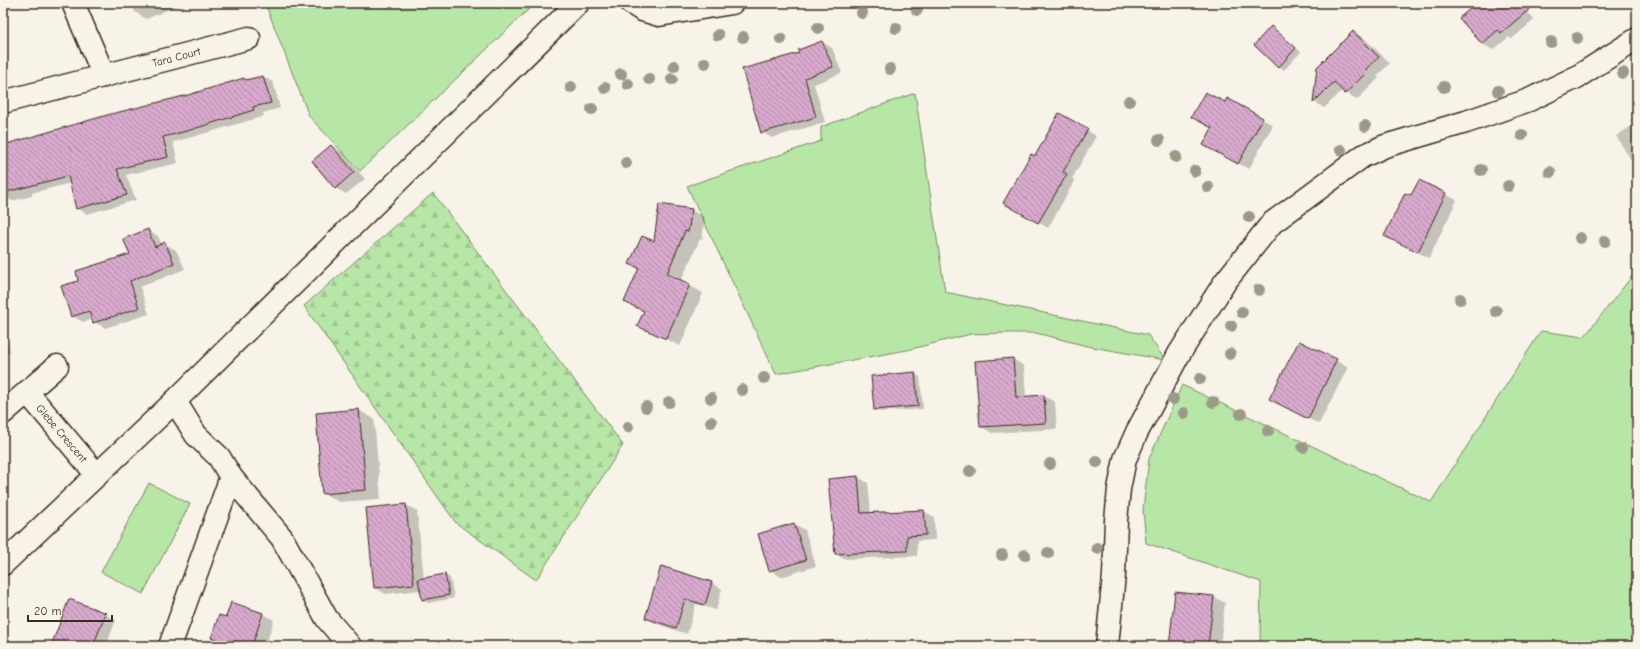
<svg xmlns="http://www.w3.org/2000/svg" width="1640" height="649" font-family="'Comic Neue',sans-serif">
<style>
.green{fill:#b7e7a7;stroke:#798862}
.forest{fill:url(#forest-firs);stroke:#798862}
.shadow{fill:#0003}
.building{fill:url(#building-back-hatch);stroke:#3b2a1e}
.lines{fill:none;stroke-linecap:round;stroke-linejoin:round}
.street-casing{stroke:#3b2a1e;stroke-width:25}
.secondary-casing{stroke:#3b2a1e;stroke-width:25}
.street{stroke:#f7f3e8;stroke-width:22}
.secondary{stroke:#f7f3e8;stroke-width:22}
.tree{fill:#9d9988}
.labels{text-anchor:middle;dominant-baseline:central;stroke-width:3;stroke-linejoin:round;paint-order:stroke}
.street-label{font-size:11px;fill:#3b2a1e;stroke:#f7f3e8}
</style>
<defs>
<pattern id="forest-firs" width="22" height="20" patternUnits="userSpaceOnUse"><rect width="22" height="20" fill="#b7e7a7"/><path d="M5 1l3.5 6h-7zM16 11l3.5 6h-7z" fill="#9ec68f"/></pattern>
<pattern id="building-back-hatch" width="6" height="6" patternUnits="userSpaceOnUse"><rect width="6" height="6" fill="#d8aacd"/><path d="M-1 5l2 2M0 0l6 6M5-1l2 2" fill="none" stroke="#b08ba6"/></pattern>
</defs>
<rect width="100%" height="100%" fill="#f7f3e8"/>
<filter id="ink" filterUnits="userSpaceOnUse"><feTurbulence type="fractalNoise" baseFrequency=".025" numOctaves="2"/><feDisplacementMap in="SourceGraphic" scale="8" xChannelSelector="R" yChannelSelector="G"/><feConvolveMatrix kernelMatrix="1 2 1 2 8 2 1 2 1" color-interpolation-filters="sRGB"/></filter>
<g filter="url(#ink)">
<g class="green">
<path d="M265 3H535L360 171 309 116Z"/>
<path d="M915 93 945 292 1148 335 1165 360 1087 346 1036 333H1005L971 334 907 350 776 374 687 186 821 141V127Z"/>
<path d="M1637 270V646H1260L1261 582 1146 543 1143 509 1149 459 1182 385 1431 502 1541 331 1584 337Z"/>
<path d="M149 483 190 504 143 594 101 572Z"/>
</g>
<path class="forest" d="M433 193 623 445 536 580 456 523 304 306Z"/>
<g class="shadow">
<path d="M131 3H184L146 19 135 12Z"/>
<path d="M1478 3H1520L1534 20 1512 39 1509 37 1493 50 1482 44Z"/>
<path d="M1272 27 1301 52 1284 70 1255 45Z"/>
<path d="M1354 32 1364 38 1390 63 1377 76 1379 78 1357 100 1343 90 1324 108 1314 102Z"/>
<path d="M822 42 832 48 842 73 814 84 825 122 772 138 762 132 800 53 799 51Z"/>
<path d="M263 77 273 82 280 108 263 113 264 116 196 136 173 142 178 163 126 175 136 200 87 214 77 208 71 183 32 193V196L12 201 3 196V145Z"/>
<path d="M1225 104 1262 119 1273 125 1249 169 1215 151 1213 128Z"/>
<path d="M1060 114 1096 136 1072 179 1075 180 1048 228 1004 202 1035 158Z"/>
<path d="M1637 115V163L1631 160 1616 136 1633 125 1630 120Z"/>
<path d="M331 146 342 152 365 179 346 194 335 188Z"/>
<path d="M1419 181 1457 200 1429 258 1397 242 1411 197Z"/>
<path d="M691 210 705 218 702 239H700L681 281 703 293 680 346 638 325 644 312 625 301 640 269 631 263Z"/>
<path d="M147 230 158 236 162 245 165 244 176 250 185 269 140 287 149 314 105 328 94 322 93 319 83 322 72 316 80 282 131 255Z"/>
<path d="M3 328 10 351 3 354Z"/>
<path d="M1299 342 1348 367 1319 424 1282 405Z"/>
<path d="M1013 359 1024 366 1026 397 1044 396 1055 402 1057 429 992 433 981 427Z"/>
<path d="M915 373 920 377 923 409 880 412 875 409Z"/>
<path d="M359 410 374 419 381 499 339 502 323 493Z"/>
<path d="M858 477 868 483 871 513 924 511 934 517 935 540 917 541V556L846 559 836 554Z"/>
<path d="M406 505 417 511 424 579 445 575 450 578 454 598 428 603 423 600 421 590 386 594 375 588Z"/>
<path d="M794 524 805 530 816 566 781 577 770 570Z"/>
<path d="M712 583 722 589 716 610 696 604 687 634 657 624 646 618Z"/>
<path d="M1214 597 1225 603 1220 646H1170Z"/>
<path d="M232 603 263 614 274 620 266 644 269 646H216L218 641 213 638 226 619Z"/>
<path d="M105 614 116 620 106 646H52Z"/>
</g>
<g class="building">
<path d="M1477 3H1537L1501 33 1498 30 1482 44 1459 18Z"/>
<path d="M1271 26 1296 48 1278 68 1254 45Z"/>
<path d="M1353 31 1379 57 1366 69 1368 71 1345 94 1334 82 1313 103 1317 67Z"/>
<path d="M822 41 833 67 805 78 816 117 761 133 742 69 799 53 798 50Z"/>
<path d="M263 76 271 103 253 107 254 110 187 131 163 137 168 157 117 169 127 195 76 209 68 176 3 193V145L111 114 188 95 244 78 245 80Z"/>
<path d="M1205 92 1225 102 1227 98 1263 118 1238 164 1203 145 1212 128 1191 117Z"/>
<path d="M1059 113 1088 129 1063 172 1067 174 1038 223 1003 203 1031 154 1035 156Z"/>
<path d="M331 145 354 172 335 189 312 161Z"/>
<path d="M1419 180 1446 193 1418 252 1384 236 1405 193 1411 195Z"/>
<path d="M659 204 692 209 688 232 685 231 667 274 690 284 666 339 637 326 644 311 624 302 639 268 629 264 642 236 654 241Z"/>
<path d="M148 229 155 247 165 242 174 263 130 281 139 308 93 323 89 311 71 317 61 286 78 281 76 271 130 254 123 239Z"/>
<path d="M1299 341 1337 359 1308 419 1269 399Z"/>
<path d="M1013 358 1016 397 1044 395 1046 423 980 427 975 361Z"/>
<path d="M915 372 918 406 874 410 871 376Z"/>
<path d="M359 409 366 490 322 494 316 413Z"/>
<path d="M858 476 861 513 924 510 926 535 907 536V551L835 554 828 479Z"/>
<path d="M406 504 414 584 374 588 366 508Z"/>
<path d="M794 523 806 560 769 571 758 534Z"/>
<path d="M661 566 712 582 705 605 685 599 676 628 645 618Z"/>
<path d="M445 574 449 595 422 600 418 579Z"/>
<path d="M1175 592 1214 596 1208 646H1169Z"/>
<path d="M69 599 106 613 93 646H51Z"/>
<path d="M231 602 263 613 252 646H215L217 640 211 638 219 615 226 617Z"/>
</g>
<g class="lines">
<g class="street-casing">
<g id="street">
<path d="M73 3 104 76"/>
<path d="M631 3 642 10 659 15 732 3"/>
<path id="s1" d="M3 102 249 38"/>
<path id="s2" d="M27 392 97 475"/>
<path d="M3 413 57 366"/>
<path d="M231 477 282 538 327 619 350 646"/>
<path d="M170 646 231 477 219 457 196 435 175 401"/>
<path d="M1107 646 1114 575 1116 521 1119 489 1125 459 1137 432 1179 354 1225 282 1272 223 1363 156 1385 146 1466 122 1529 100 1577 77 1637 39"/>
</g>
</g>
<g class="secondary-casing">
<path id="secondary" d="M3 564 175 401 578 3"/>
</g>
<use href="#street" class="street"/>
<use href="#secondary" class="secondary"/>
</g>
<g class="tree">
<circle cx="917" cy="10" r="6"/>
<circle cx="862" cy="13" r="6"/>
<circle cx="818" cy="28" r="6"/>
<circle cx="896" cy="28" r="6"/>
<circle cx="718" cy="35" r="6"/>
<circle cx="743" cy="37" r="6"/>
<circle cx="1577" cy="38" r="6"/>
<circle cx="781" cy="39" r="6"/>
<circle cx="1551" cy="42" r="6"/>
<circle cx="705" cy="63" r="6"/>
<circle cx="674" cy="66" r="6"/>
<circle cx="890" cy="69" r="6"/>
<circle cx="1623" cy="73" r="6"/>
<circle cx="621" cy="74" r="6"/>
<circle cx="649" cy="79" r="6"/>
<circle cx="672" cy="79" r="6"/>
<circle cx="628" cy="84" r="6"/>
<circle cx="571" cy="87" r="6"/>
<circle cx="1444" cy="87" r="6"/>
<circle cx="605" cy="88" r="6"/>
<circle cx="1498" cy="91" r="6"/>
<circle cx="1129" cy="101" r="6"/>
<circle cx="592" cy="109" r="6"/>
<circle cx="1365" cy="126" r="6"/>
<circle cx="1522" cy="135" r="6"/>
<circle cx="1159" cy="140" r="6"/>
<circle cx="1341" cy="150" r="6"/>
<circle cx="1176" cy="157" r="6"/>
<circle cx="626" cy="163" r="6"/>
<circle cx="1481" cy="170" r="6"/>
<circle cx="1195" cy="171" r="6"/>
<circle cx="1550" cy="172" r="6"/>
<circle cx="1508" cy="186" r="6"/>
<circle cx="1208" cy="187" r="6"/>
<circle cx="1249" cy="217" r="6"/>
<circle cx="1580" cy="238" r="6"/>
<circle cx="1605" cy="241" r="6"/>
<circle cx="1259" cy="290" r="6"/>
<circle cx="1460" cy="299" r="6"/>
<circle cx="1496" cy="311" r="6"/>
<circle cx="1242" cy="312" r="6"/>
<circle cx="1231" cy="326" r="6"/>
<circle cx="1230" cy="354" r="6"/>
<circle cx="764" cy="378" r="6"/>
<circle cx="1200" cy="379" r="6"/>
<circle cx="742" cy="390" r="6"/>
<circle cx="711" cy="398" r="6"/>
<circle cx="1173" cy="399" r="6"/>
<circle cx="669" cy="402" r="6"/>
<circle cx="1213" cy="402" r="6"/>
<circle cx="646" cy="407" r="6"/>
<circle cx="1184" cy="413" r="6"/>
<circle cx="1241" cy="414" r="6"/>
<circle cx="711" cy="422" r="6"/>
<circle cx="628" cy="427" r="6"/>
<circle cx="1268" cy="431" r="6"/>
<circle cx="1303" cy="447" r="6"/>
<circle cx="1097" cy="462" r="6"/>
<circle cx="1050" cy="464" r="6"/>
<circle cx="970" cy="471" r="6"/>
<circle cx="1097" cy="548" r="6"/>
<circle cx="1048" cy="553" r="6"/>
<circle cx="1002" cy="555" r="6"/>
<circle cx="1025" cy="555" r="6"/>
</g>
</g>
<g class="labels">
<g class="street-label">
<text stroke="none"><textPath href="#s1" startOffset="179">Tara Court</textPath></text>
<text stroke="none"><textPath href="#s2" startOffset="54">Glebe Crescent</textPath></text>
</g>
</g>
<rect width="1640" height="649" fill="none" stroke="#f7f3e8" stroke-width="16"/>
<rect x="8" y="8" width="1624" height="633" fill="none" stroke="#3b2a1e" stroke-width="1.5" filter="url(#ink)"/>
<path d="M28 615v6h84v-6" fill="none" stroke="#3b2a1e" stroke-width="2"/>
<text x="34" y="615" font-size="12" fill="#3b2a1e" stroke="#f7f3e8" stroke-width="3" paint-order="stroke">20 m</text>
</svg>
